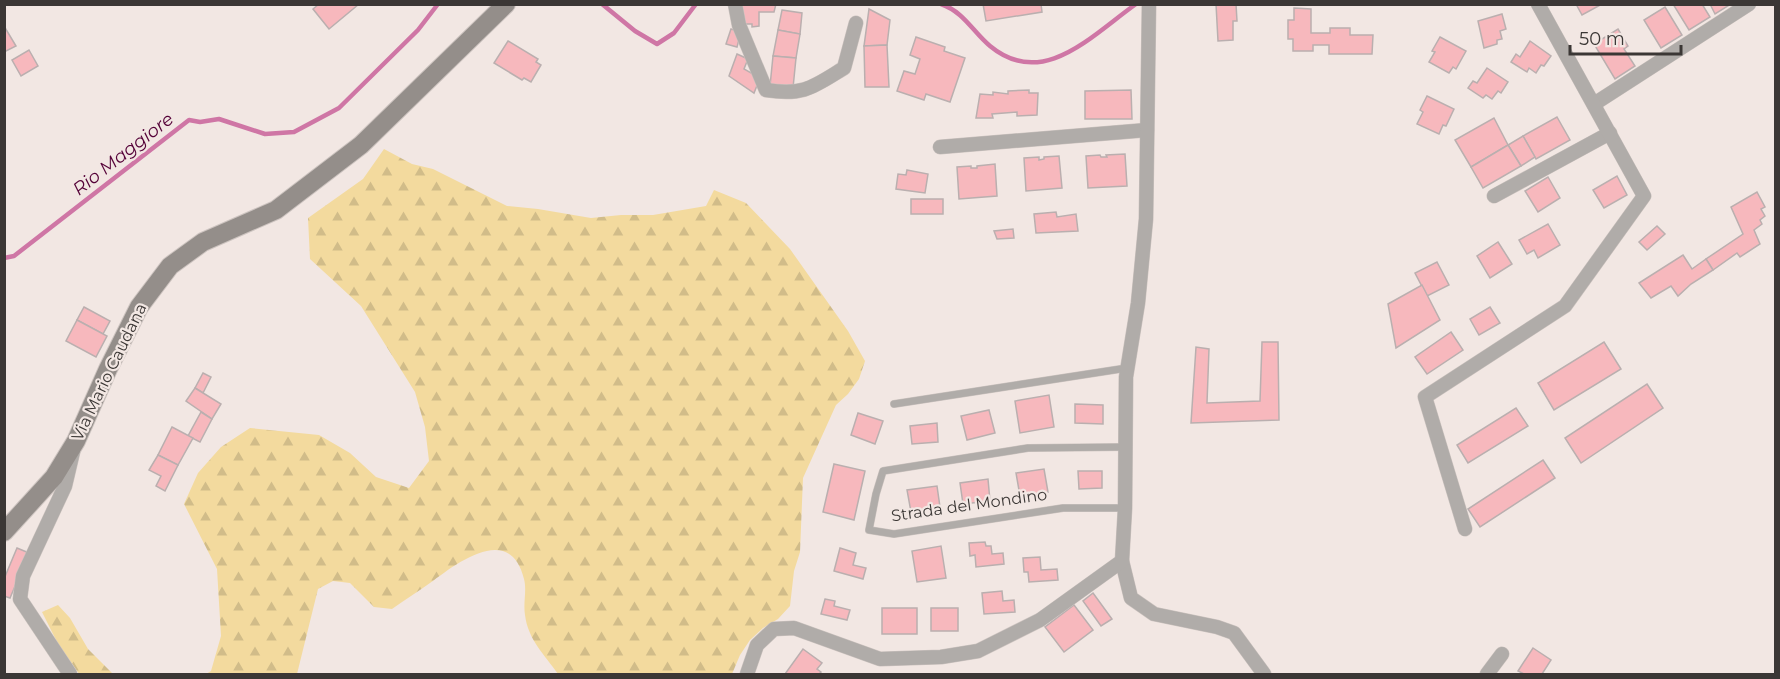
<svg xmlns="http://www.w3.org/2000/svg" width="1780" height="679" font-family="Montserrat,sans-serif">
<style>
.forest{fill:url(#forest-firs)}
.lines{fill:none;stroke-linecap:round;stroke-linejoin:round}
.stream{stroke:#cf76a5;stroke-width:4.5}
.building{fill:#f7b8bd;stroke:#baafaf;stroke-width:1.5}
.lane-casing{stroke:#cdc4c0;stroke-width:8}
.street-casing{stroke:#cdc4c0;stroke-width:15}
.secondary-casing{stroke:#cdc4c0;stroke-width:20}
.lane{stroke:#b0aca9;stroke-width:7}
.street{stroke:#b0aca9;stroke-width:14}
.secondary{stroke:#948e8a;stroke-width:18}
.labels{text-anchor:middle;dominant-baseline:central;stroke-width:4.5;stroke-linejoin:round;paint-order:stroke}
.street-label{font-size:16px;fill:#3b3735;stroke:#f2e7e3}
.water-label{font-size:18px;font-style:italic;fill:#550238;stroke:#f2e7e3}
</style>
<defs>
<pattern id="forest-firs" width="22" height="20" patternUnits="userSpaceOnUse" patternTransform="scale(1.5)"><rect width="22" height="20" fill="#f3da9e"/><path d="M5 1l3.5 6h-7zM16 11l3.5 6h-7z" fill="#d1bc89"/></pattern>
</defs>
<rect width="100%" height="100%" fill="#f2e7e3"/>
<g class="forest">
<path d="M384 149 412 164 433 169 507 206 538 209 591 218 621 215H653L706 206 714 190 746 203 790 249 848 331 865 361 859 379 848 394 836 405 803 478 800 552 794 571 790 606 778 619 763 628 750 640 740 655 732 674H558C545 655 528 640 525 615 523 603 527 590 524 579 510 522 457 563 430 583 418 592 404 600 392 609L374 607 350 583 333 581 318 589 297 674H206L211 671 221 636 217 569 184 504 198 473 221 447 250 428 319 435 350 453 376 477 409 488 429 461 425 427 415 392 361 306 310 259 308 218 363 179Z"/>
<path d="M58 605 70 618 88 649 113 674H79L57 642 42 612Z"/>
</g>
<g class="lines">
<g class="stream">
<path d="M602 4 635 31 657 44 674 33 696 4"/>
<path d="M941 4C964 12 973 32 990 46 1043 90 1092 35 1136 4"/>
<path d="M4 258 14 256 189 120 200 122 219 119 265 134 294 132 339 108 418 30 438 4"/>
</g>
</g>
<g class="building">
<path d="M319 4H359L329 29 313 9Z"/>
<path d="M741 4H776L774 12H759V26L752 27V24H741Z"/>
<path d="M983 4H1041L1042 12 986 21Z"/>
<path d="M1216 4H1236L1237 21H1233V40L1218 41Z"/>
<path d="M1576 4H1602L1582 15Z"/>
<path d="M1673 4H1702L1710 17 1689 30Z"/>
<path d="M1710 4H1731L1715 14Z"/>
<path d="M1665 7 1682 35 1661 48 1644 20Z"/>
<path d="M1294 8 1311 9V33H1330V28H1350V35H1373L1372 54H1329V45H1313V51H1293V39H1288V20H1294Z"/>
<path d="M869 9 890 20 887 45 864 46Z"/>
<path d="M782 10 802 13 800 34 778 30Z"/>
<path d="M1502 14 1506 29 1500 31 1502 39 1497 40V44L1484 48 1478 21Z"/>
<path d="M4 26 16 46 4 52Z"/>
<path d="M731 29 741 32 737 47 726 44Z"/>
<path d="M1618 29 1628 46 1624 49 1635 66 1615 79 1594 44Z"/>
<path d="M778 30 800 34 796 58 773 56Z"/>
<path d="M916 37 945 47 944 51 965 58 950 102 926 94 924 100 897 91 904 71 915 74 920 59 910 55Z"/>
<path d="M1440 37 1466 51 1456 69 1453 67 1449 73 1429 62 1435 52 1432 51Z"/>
<path d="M508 41 538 59 536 62 541 65 531 82 524 78 522 80 494 63Z"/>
<path d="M1530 41 1551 56 1544 66 1541 65 1536 73 1529 68 1527 72 1511 62 1516 54 1520 57Z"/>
<path d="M887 45 889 87H865L864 46Z"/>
<path d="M29 50 38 66 21 76 12 60Z"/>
<path d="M737 54 748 59 744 69 760 78 754 93 729 76Z"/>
<path d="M773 56 796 58 793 88 770 86Z"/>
<path d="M1487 68 1508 82 1501 93 1498 91 1492 99 1486 95 1483 98 1468 88 1473 81 1477 83Z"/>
<path d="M1029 90V93H1038L1037 115 1017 116V112L992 114 993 118H976L980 94 993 95V92L1008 94V91Z"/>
<path d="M1131 90 1132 119H1085V91Z"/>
<path d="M1427 96 1454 109 1446 126 1443 125 1439 134 1417 124 1423 112 1420 110Z"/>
<path d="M1557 117 1570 140 1536 159 1523 136Z"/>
<path d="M1494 118 1508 145 1471 167 1455 140Z"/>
<path d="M1523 136 1535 157 1521 166 1508 145Z"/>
<path d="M1508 145 1521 166 1483 188 1471 167Z"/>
<path d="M1125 154 1127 186 1088 188 1086 156 1100 155 1101 157H1107L1106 155Z"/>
<path d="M1059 156 1062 188 1026 191 1024 158 1039 157V160L1044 159V157Z"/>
<path d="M995 164 997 196 959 199 957 167 971 166V168H977V166Z"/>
<path d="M907 170 928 174 925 193 896 189 898 174 906 175Z"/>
<path d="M1617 176 1627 195 1604 208 1593 190Z"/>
<path d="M1548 177 1560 198 1538 212 1525 191Z"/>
<path d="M1757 192 1765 207 1761 209 1765 216 1760 220 1762 224 1754 230 1760 244 1740 257 1737 253 1713 270 1706 259 1743 234 1731 207Z"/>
<rect x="911" y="199" width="32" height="15"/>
<path d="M1056 212 1057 217 1076 214 1078 231 1036 233 1034 214Z"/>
<path d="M1548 224 1560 245 1538 258 1534 250 1527 254 1519 240Z"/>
<path d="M1657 226 1665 234 1647 250 1639 242Z"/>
<path d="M1013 229 1014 238 997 239 994 231Z"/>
<path d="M1498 242 1512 264 1490 278 1477 256Z"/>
<path d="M1683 255 1692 269 1706 259 1713 270 1691 284 1678 296 1671 286 1651 298 1639 283Z"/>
<path d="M1437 262 1449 285 1427 296 1415 273Z"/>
<path d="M1422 285 1440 320 1396 348 1388 304Z"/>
<path d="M84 307 110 321 103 334 77 320Z"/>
<path d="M1490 307 1500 323 1479 335 1470 319Z"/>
<path d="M77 320 107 336 96 357 66 341Z"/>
<path d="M1451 332 1463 350 1427 374 1415 357Z"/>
<path d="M1262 342H1278L1279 420 1191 423 1196 347 1209 349 1207 403 1260 401Z"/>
<path d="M1604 342 1621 369 1554 410 1538 383Z"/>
<path d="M203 373 211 377 203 393 195 388Z"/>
<path d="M1647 384 1663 408 1581 463 1565 438Z"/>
<path d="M195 388 221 404 212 419 186 401Z"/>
<path d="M1049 395 1054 427 1020 433 1015 401Z"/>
<path d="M1075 404 1103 405V424L1075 423Z"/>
<path d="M1516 408 1528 426 1468 463 1457 445Z"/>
<path d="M989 410 995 433 967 440 961 416Z"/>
<path d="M201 412 212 419 200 442 188 436Z"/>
<path d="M858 413 883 421 875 444 851 435Z"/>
<path d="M937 423 938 442 912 444 910 426Z"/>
<path d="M172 427 193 438 178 465 158 455Z"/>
<path d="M158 455 178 465 165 491 156 486 161 476 149 470Z"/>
<path d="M1543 460 1555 478 1480 527 1468 509Z"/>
<path d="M834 464 865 471 854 520 823 512Z"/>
<path d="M1044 469 1048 492 1020 496 1016 473Z"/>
<path d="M1078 471H1102V488L1079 489Z"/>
<path d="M988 479 990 501 963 504 960 483Z"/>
<path d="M937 486 940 507 911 512 907 490Z"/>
<path d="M985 542 986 546H991L992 554 1003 553 1004 564 976 567 975 555 970 556 969 543Z"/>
<path d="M941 546 946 578 917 582 912 551Z"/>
<path d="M17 548 29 553 10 598 4 596V579Z"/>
<path d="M840 548 856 553 853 565 866 568 863 579 834 571Z"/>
<path d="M1040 557 1041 570 1057 569 1058 580 1029 582 1028 572H1024L1023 558Z"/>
<path d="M1002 591 1003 601 1014 600 1015 612 984 614 982 593Z"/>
<path d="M1093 593 1112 619 1101 626 1083 601Z"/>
<path d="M825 599 835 601 834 606 850 610 847 620 821 614Z"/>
<path d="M1074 605 1093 630 1064 652 1045 627Z"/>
<rect x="882" y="608" width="35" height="26"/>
<rect x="931" y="608" width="27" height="23"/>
<path d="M1533 648 1551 660 1542 674H1524L1518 671Z"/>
<path d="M803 649 822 663 817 669 821 672 819 674H785Z"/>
</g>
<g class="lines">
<g class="lane-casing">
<g id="lane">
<path d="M894 404 1127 368"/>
<path d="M1125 508H1063L894 534 869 530 876 494 883 471 1028 448 1126 447"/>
</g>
</g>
<g class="street-casing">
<g id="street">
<path d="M735 4 739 25 766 90C804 96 813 87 844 68L856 23"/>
<path d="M1594 104 1749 4"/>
<path d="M940 147 1147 130"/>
<path d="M1494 196 1610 133"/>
<path d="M1465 529 1425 397 1565 306 1644 196 1538 4"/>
<path d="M1122 561 1131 598 1154 614 1217 627 1234 633 1264 674"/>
<path d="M70 674 20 599 23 576 65 486 73 452"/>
<path d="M747 674 757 645 774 629 794 628 880 659 941 657 978 651 1040 620 1122 561 1125 508 1126 377 1138 303 1146 219 1149 4"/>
<path d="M1487 674 1502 654"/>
</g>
</g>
<g class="secondary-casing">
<path id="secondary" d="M4 532 54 477 76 441 108 369 139 307 170 266 203 242 276 210 361 145 506 4"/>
</g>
<use href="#lane" class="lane"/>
<use href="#street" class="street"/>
<use href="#secondary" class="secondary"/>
</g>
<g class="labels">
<g class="street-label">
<text transform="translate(109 372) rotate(-64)">Via Mario Caudana</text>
<text transform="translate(969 505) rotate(-8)">Strada del Mondino</text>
</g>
<g class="water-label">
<text transform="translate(123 154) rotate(-38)">Rio Maggiore</text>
</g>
</g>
<rect width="1780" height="679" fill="none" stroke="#3b3735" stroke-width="12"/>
<path d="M1570 45v9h111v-9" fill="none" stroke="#3b3735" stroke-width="3"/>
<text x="1579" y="45" font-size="18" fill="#3b3735" stroke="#f2e7e3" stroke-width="4.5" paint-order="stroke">50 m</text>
</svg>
